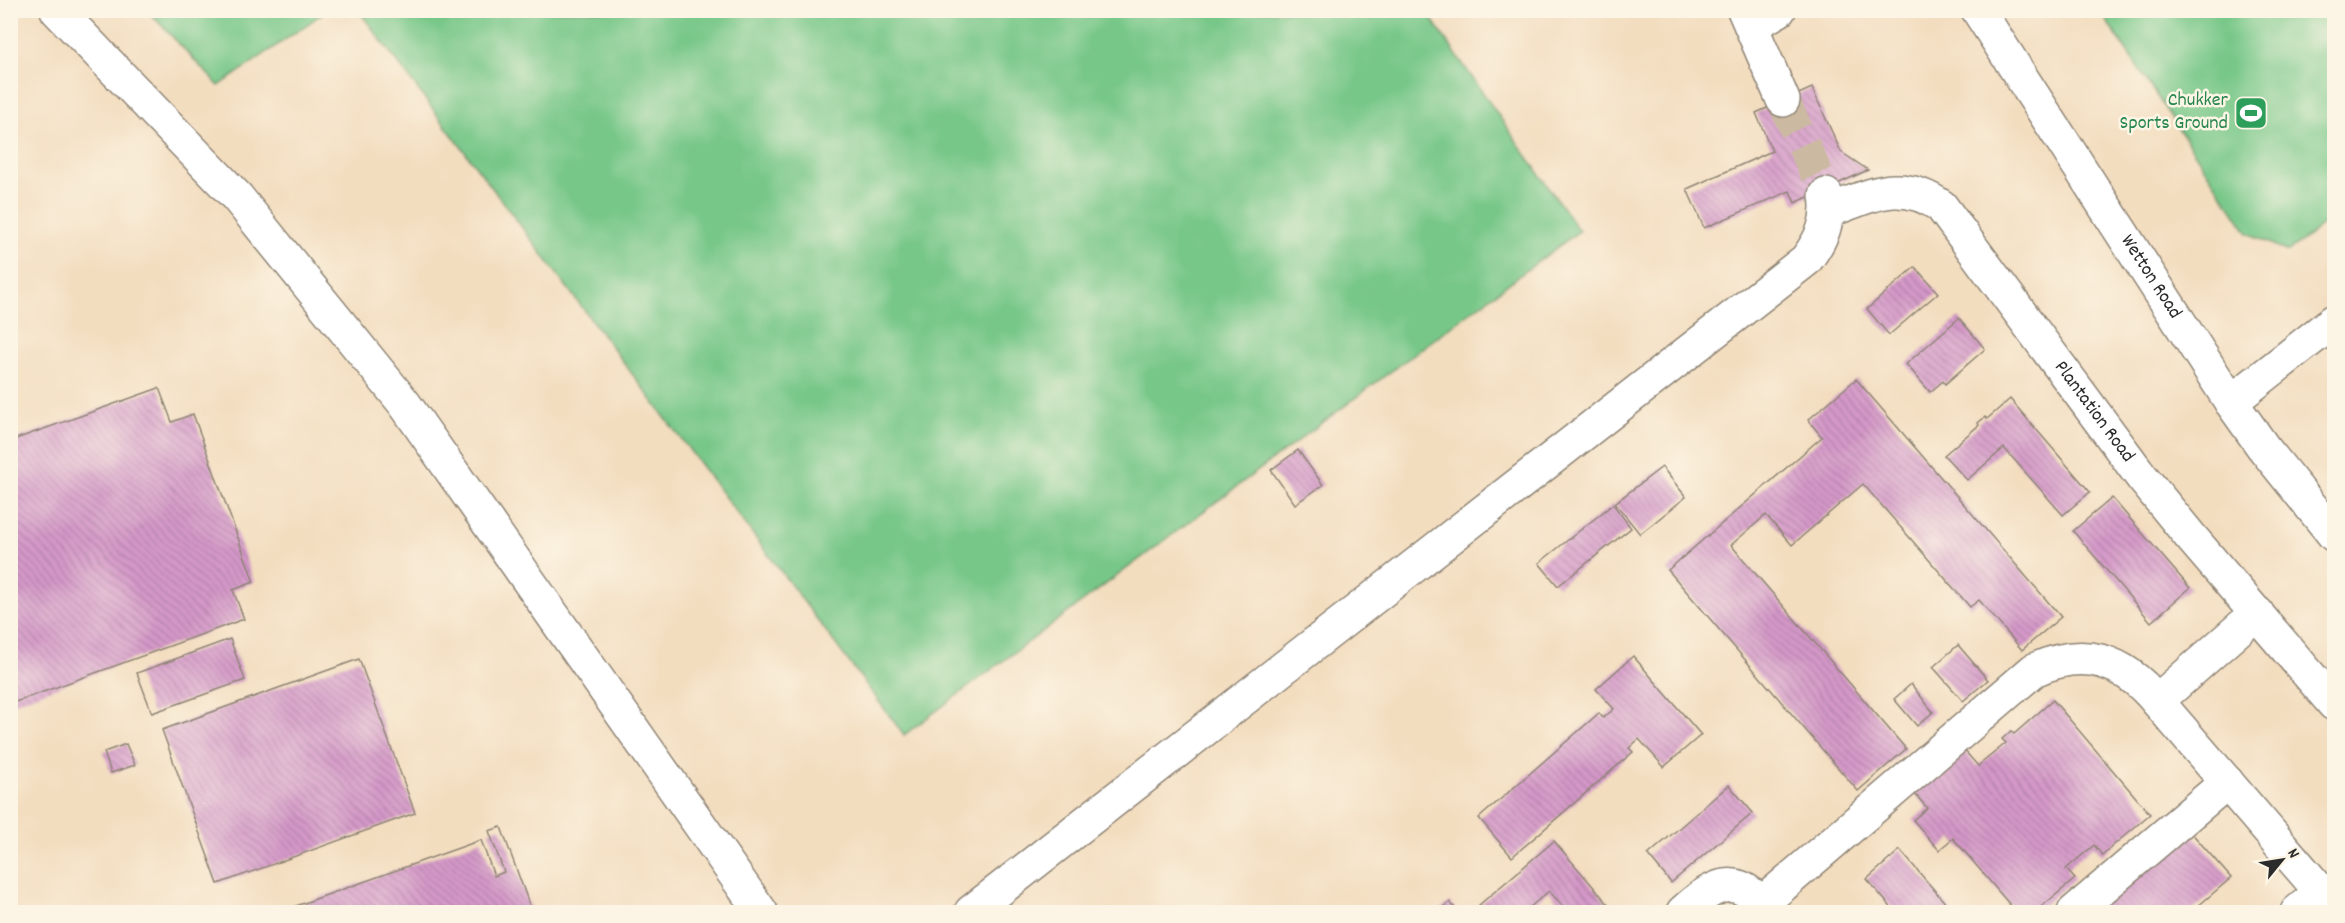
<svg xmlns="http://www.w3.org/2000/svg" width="2345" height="923" font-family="Dekko,sans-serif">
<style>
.grass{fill:#77c788;stroke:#51795a;stroke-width:1.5}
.building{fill:url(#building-back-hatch)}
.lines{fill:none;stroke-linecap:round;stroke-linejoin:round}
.minor-tunnel{stroke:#cbb9a1;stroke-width:33;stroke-dasharray:33 16;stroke-linecap:butt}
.minor-casing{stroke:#8f8475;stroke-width:36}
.major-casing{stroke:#8f8475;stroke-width:36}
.minor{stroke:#fff;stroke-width:33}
.major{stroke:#fff;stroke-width:33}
.labels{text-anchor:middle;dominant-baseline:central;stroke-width:5;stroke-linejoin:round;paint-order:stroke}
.leisure-label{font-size:20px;fill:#27864d;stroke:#fcf5e5;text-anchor:end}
.street-label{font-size:20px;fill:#2b2b2b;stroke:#fcf5e5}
</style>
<defs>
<pattern id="building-back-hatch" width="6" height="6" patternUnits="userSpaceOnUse" patternTransform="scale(1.5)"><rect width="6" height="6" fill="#d599c9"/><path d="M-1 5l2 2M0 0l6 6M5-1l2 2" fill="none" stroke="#ad7da3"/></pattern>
</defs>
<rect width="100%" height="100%" fill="#fcf5e5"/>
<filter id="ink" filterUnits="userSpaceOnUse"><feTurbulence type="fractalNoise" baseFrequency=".0167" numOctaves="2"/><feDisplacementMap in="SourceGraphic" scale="12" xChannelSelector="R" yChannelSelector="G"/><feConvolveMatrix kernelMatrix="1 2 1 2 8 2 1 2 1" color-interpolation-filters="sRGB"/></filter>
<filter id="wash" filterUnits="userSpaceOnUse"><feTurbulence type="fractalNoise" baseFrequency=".008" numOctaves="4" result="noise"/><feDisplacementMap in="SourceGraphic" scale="24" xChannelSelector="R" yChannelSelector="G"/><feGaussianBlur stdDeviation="1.35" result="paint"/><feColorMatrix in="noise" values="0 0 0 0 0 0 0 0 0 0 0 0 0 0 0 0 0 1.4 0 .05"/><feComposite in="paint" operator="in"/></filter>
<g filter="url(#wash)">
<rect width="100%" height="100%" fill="#f3ddbf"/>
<g class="grass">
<path d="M148 11H326L219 86Z"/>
<path d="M359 11H1426L1579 231 904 735Z"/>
<path d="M2100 11H2334V216L2288 252 2248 233Z"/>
</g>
<g id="blocks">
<g class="building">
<path d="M1812 88 1841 152 1868 170 1795 203 1790 191 1704 228 1687 189 1772 151 1756 113Z"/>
<path d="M1915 267 1938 293 1889 335 1867 309Z"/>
<path d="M1959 318 1985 349 1945 384 1943 381 1930 392 1906 364Z"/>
<path d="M1856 379 2061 617 2022 650 1979 600 1970 607 1863 484 1792 545 1766 515 1731 545 1906 749 1858 791 1668 570 1822 437 1808 420Z"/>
<path d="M159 388 172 422 193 414 254 582 233 590 244 619 10 704V441Z"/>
<path d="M2010 399 2090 492 2063 515 2004 448 1967 480 1944 455 1979 425 1978 423 1985 417 1987 419Z"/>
<path d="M1298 450 1323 485 1295 504 1271 470Z"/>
<path d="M1662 467 1686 497 1640 534 1615 503Z"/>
<path d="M2112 498 2190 588 2151 622 2073 531Z"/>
<path d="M1613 504 1631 528 1558 586 1539 563Z"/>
<path d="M230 639 245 680 152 713 137 673Z"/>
<path d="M1958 645 1988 680 1963 701 1933 667Z"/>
<path d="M1633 656 1701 735 1664 767 1639 739 1629 748 1633 752 1512 857 1479 818 1599 713 1603 718 1614 709 1596 689Z"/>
<path d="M359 659 415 813 218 884 162 730Z"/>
<path d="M1911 684 1933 712 1917 726 1894 699Z"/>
<path d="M2053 700 2150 814 2102 855 2094 845 2066 869 2075 879 2035 912H2016L1953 838 1939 850 1913 820 1927 808 1914 793 1964 750 1978 766 2006 743 2002 739 2011 731 2014 734Z"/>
<path d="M126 744 135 765 111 773 104 752Z"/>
<path d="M1729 785 1753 813 1671 883 1648 855Z"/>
<path d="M501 827 532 912H279L481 840 494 876 504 872 489 831Z"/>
<path d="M2189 830 2231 878 2191 912H2092Z"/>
<path d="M1554 841 1615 912H1568L1549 891 1529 908 1533 912H1486L1479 905Z"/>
<path d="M1900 850 1953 912H1895L1867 879Z"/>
<path d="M1450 902 1458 912H1438Z"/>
</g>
</g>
</g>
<g filter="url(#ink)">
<use href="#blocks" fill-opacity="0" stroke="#8f8475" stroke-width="1.5"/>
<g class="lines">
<path class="minor-tunnel" d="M1783 100 1826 195"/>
<g class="minor-casing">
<g id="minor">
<path d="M57 10 237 197 404 403 761 912"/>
<path d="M1744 10 1783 100"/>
<path d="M1751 26 1779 10"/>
<path id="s1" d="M1828 211C1871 196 1899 177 1941 206L2141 476 2190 536 2334 704"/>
<path d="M2231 402 2334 321"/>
<path d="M2157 701 2334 907"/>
<path d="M971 912 1806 260C1822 239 1830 221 1826 195"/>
<path d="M1683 912C1709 889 1733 870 1761 904L2034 670C2084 647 2122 659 2157 701L2257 613"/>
<path d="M2074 912 2227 782"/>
<path d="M2297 912 2321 892"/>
</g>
</g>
<g class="major-casing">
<g id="major">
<path id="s2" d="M1978 10 2231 402 2263 447 2334 535"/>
</g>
</g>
<use href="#minor" class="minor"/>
<use href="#major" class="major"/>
</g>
</g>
<defs>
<g id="stadium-square" transform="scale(1.725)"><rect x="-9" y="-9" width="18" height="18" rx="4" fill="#2e9e5b" stroke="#fcf5e5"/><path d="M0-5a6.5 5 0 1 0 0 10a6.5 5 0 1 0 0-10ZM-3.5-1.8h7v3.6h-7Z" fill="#fff"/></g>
</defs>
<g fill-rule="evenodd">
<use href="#stadium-square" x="2251" y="113"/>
</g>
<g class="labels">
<g class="leisure-label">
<text x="2228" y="101">Chukker<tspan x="2228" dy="23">Sports Ground</tspan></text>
</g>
<g class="street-label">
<text stroke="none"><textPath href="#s2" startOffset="318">Wetton Road</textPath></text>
<text stroke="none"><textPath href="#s1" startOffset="376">Plantation Road</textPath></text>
</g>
</g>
<rect width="2345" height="923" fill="none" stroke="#fcf5e5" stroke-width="36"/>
<g transform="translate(2282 860) rotate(60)" stroke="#fcf5e5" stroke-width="4.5" paint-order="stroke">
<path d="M0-4.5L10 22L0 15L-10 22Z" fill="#2b2b2b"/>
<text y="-9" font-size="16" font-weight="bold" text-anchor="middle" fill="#2b2b2b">N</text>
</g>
</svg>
